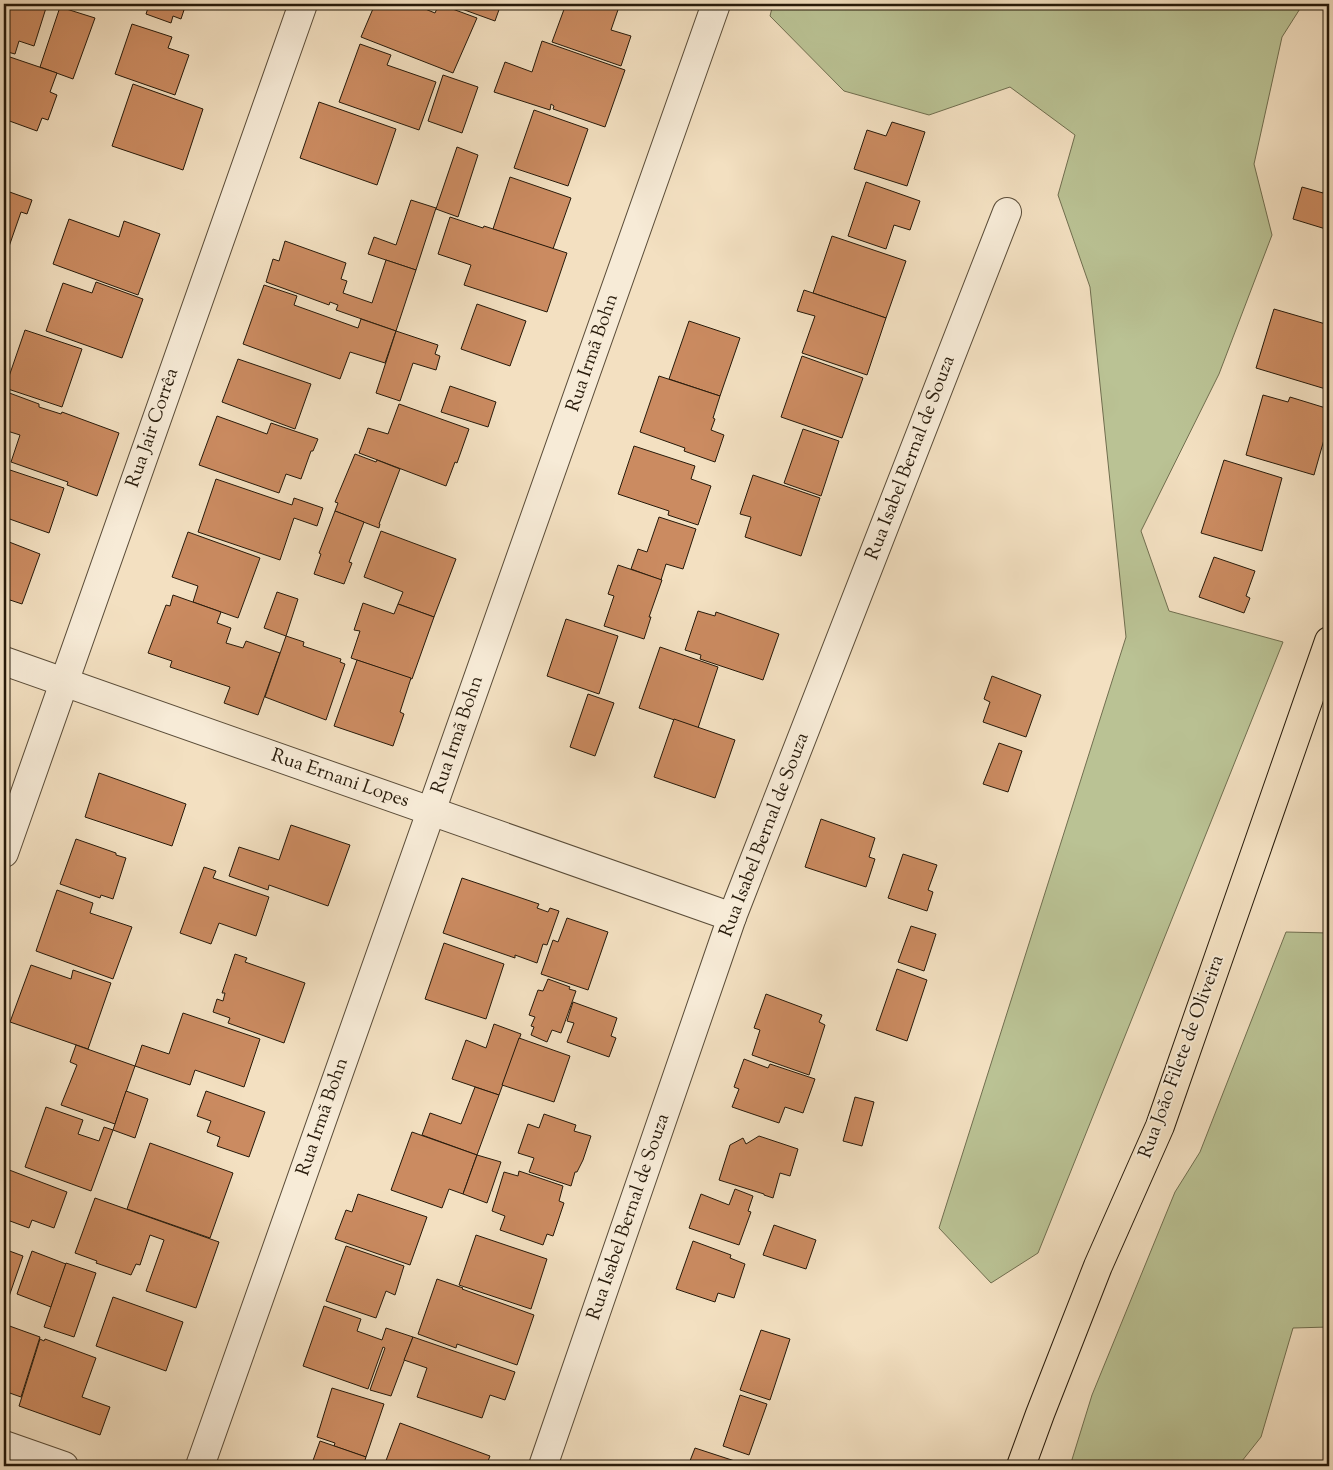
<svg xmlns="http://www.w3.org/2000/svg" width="1333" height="1470" font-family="'Sorts Mill Goudy',serif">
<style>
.green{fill:#bac294;stroke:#706e4f}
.building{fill:#cb8b61;stroke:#271a0a}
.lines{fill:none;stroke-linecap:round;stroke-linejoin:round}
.minor-casing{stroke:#5a4c38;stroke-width:30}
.primary-casing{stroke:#271a0a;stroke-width:30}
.minor{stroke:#f7ebd7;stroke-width:28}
.primary{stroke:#f3e0c1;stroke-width:28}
.labels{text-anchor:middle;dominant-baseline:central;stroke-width:4;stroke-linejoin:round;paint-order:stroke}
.street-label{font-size:19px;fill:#271a0a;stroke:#f7ebd7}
</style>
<rect width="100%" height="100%" fill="#f3e0c1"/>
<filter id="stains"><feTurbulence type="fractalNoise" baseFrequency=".004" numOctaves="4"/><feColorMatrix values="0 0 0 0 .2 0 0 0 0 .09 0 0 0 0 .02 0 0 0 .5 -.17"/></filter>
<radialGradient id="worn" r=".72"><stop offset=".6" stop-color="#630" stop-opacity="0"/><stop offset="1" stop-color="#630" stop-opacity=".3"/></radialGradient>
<g class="green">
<path d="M773 4H1303L1282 37 1254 164 1272 235 1219 374 1141 531 1169 611 1283 642 1038 1253 991 1283 939 1228 1126 637 1090 287 1058 195 1075 135 1010 87 929 115 844 91 770 16Z"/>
<path d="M1286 932 1329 933V1327L1293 1328 1261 1437 1238 1466H1070L1092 1395 1175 1192 1200 1152Z"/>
</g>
<g class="building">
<path d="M4 4H32L46 8 34 46 19 41 15 54 4 51Z"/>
<path d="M140 4H186L181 19 173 16 171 23 146 14 148 8 139 5Z"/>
<path d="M375 4H413L435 13 439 4 477 18 453 73 361 37Z"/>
<path d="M448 4H501L495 21Z"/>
<path d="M566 4H620L611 30 631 36 621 66 552 42Z"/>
<path d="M60 7 95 18 73 79 40 67Z"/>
<path d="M132 24 172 37 168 48 189 55 175 95 115 74Z"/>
<path d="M542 41 625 70 605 127 553 109 554 106 551 104 550 110 494 92 505 62 532 72Z"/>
<path d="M360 44 391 55 387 65 436 82 419 130 339 102Z"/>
<path d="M4 55 57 73 50 92 57 95 48 120 42 118 37 131 4 119Z"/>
<path d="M443 75 478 87 462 133 428 121Z"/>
<path d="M133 84 203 109 183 170 112 146Z"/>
<path d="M319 102 396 129 377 185 300 158Z"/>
<path d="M534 110 588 129 568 186 514 168Z"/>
<path d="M892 122 925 132 907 186 854 169 867 130 886 136Z"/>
<path d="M457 147 478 155 458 217 436 209Z"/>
<path d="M510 177 571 198 553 249 493 229Z"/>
<path d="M866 182 920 201 910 230 894 225 886 249 848 236Z"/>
<path d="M1326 182 1329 183V230L1293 219 1302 187 1323 193Z"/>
<path d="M4 190 32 200 27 214 21 212 5 258H4Z"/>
<path d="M411 200 436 208 416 270 368 254 374 237 396 245Z"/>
<path d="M450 217 483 228 484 226 567 253 547 312 464 285 471 265 438 254Z"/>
<path d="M69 219 119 237 124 221 160 234 138 295 53 264Z"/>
<path d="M832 236 906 261 886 318 813 293Z"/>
<path d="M285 241 346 263 341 279 347 281 343 293 372 303 386 260 416 270 396 331 336 310 338 305 330 302 329 305 266 282 273 259 279 261Z"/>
<path d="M96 282 143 299 122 358 46 331 63 283 92 293Z"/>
<path d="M264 285 297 296 294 305 358 328 361 319 396 331 385 363 350 352 340 379 243 344Z"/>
<path d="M804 290 886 318 867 375 802 353 815 316 797 311Z"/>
<path d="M477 304 526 321 510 366 461 349Z"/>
<path d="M1274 309 1329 325V390L1256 368Z"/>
<path d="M689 321 740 338 720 396 669 379Z"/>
<path d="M25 330 82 349 62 407 5 388Z"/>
<path d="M396 331 438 345 435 354 440 356 436 370 413 363 400 401 376 393Z"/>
<path d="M802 356 863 378 842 438 781 417Z"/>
<path d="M238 359 311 384 295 429 222 402Z"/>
<path d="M659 376 720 396 713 418 715 419 711 430 724 435 715 462 684 451 685 448 640 432Z"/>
<path d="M450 386 496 402 488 427 441 412Z"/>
<path d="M4 391 39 404V407L61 414 62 412 119 433 97 496 67 485 68 482 11 462 20 435 4 430Z"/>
<path d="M1263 395 1288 402 1290 397 1329 409 1327 421 1329 422 1314 475 1246 455Z"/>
<path d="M399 404 469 429 457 463 455 462 446 486 359 453 368 428 388 434Z"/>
<path d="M217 416 267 434 271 423 318 439 313 451H311L301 479 286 474 279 493 199 465Z"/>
<path d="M803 429 839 441 821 496 784 483Z"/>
<path d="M634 446 695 466 691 479 711 486 698 525 668 515 669 511 618 494Z"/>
<path d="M355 454 376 462 377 460 400 469 379 524H380L379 528 335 511 338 503 335 502Z"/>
<path d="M1224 460 1282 478 1262 551 1201 533Z"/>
<path d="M4 468 64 488 49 533 4 517Z"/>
<path d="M753 475 820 498 801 556 745 537 751 517 740 514Z"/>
<path d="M216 479 292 505 294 498 323 508 317 526 294 518 280 560 198 532Z"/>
<path d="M335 511 364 522 349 562 352 563 344 584 314 574 321 554 319 553Z"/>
<path d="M659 517 696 529 683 569 666 564 661 580 631 569 638 549 647 552Z"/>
<path d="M381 531 456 559 434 617 398 604 403 592 364 577Z"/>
<path d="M188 532 260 558 238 618 193 602 198 586 172 577Z"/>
<path d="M4 540 40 554 22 604 4 598Z"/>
<path d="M1214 557 1255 571 1246 596 1250 598 1244 613 1199 597Z"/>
<path d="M618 565 662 580 649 617H651L644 639 604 626 614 596 608 594Z"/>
<path d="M277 592 298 599 286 636 264 628Z"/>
<path d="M173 595 221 612 217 623 231 628 226 643 243 648 246 641 280 653 258 715 224 703 230 687 170 667 172 661 148 653 166 605 170 606Z"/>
<path d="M363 603 394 614 398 604 434 617 412 679 351 658 360 631 354 630Z"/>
<path d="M698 611 715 616 716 612 779 634 763 680 700 659 701 655 685 650Z"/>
<path d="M566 619 618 636 599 694 547 676Z"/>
<path d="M286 636 304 642 303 646 341 659 340 662 345 664 326 720 265 697Z"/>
<path d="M660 647 718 667 698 728 639 708Z"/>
<path d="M357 660 411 678 400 712 404 714 393 746 334 726Z"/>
<path d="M992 676 1041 695 1026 737 983 722 990 702 984 699Z"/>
<path d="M588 694 614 703 595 756 570 747Z"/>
<path d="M674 719 735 740 715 798 654 777Z"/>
<path d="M999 743 1022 751 1008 792 983 784Z"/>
<path d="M99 773 186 804 172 846 85 817Z"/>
<path d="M821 819 875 838 869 857 875 859 866 887 805 867Z"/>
<path d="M291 825 350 845 328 906 269 885 268 890 229 876 239 847 279 860Z"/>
<path d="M76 839 116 853V855L126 858 113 899 101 895 100 898 60 884Z"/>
<path d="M903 854 937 865 928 890 933 892 927 911 888 898Z"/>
<path d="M204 867 216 871 213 878 269 897 256 936 219 923 211 944 180 933Z"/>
<path d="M462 878 539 904 537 908 548 912 550 908 559 911 547 945 543 944 537 963 515 955V958L443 933Z"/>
<path d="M57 890 93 903 90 913 132 927 113 979 36 951Z"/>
<path d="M567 918 608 932 588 990 541 974 553 940 558 942Z"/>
<path d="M911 926 936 934 924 971 898 962Z"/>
<path d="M444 943 504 964 486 1019 425 999Z"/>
<path d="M235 954 247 958 245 962 305 983 284 1043 228 1023 230 1018 213 1012 217 999 223 1001 225 993H222Z"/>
<path d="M31 965 71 979 73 970 111 983 88 1049 10 1022Z"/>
<path d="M897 969 927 980 907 1041 876 1030Z"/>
<path d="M548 979 570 987 569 989 576 991 561 1033 552 1030 547 1042 531 1035 534 1027 531 1026 535 1017 529 1015 538 990 543 991Z"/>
<path d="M766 994 822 1015 819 1022 825 1025 809 1075 752 1055 760 1030 754 1028Z"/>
<path d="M573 1002 617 1018 611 1036 616 1038 609 1057 567 1042 574 1023 567 1021Z"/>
<path d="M183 1013 260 1039 244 1087 195 1070 190 1085 135 1066 142 1045 169 1054Z"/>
<path d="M494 1024 521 1034 499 1095 452 1079 466 1040 486 1048Z"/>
<path d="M519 1038 570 1056 554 1102 502 1085Z"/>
<path d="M76 1045 135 1066 115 1124 61 1105 77 1065 70 1062Z"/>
<path d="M744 1059 768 1068 770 1064 815 1079 803 1113 785 1107 779 1123 732 1107 739 1089 734 1087Z"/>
<path d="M475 1087 499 1095 477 1155 422 1135 430 1113 461 1124Z"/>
<path d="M126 1091 148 1099 135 1138 113 1130Z"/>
<path d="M206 1091 265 1112 249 1157 217 1146 220 1137 207 1132 211 1121 197 1116Z"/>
<path d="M855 1097 874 1102 862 1146 843 1141Z"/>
<path d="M46 1107 83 1120 78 1134 99 1141 104 1127 113 1130 91 1191 25 1167Z"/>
<path d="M544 1114 576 1125 574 1131 591 1136 583 1160 577 1172H575L571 1186 529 1172 534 1158 518 1153 528 1124 539 1128Z"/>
<path d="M412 1132 477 1155 463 1194 449 1189 442 1208 391 1190Z"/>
<path d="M759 1136 798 1149 790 1176 780 1173 773 1198 764 1195V1194L719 1180 730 1145 743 1138 746 1144Z"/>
<path d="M150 1143 233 1173 210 1238 127 1209Z"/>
<path d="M477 1155 501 1162 487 1203 463 1194Z"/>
<path d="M4 1168 67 1192 54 1228 32 1220 29 1228 10 1221 4 1239Z"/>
<path d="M519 1171 563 1186 559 1201 564 1203 553 1236 547 1234 543 1245 500 1230 505 1216 492 1211 504 1172 518 1176Z"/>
<path d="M735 1189 753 1196 748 1211 751 1212 739 1245 689 1228 701 1194 729 1205Z"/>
<path d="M358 1194 427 1217 410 1265 335 1239 346 1210 352 1212Z"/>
<path d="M95 1198 219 1242 196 1308 146 1291 164 1240 150 1235 140 1265 136 1264 131 1275 96 1263 97 1261 75 1253Z"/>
<path d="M774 1225 816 1240 806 1269 763 1255Z"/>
<path d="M476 1235 547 1259 531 1309 459 1285Z"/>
<path d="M693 1241 731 1255 730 1258 745 1264 734 1298 718 1293 715 1302 676 1289Z"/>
<path d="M346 1246 404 1266 395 1295 386 1291 376 1318 326 1301Z"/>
<path d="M4 1249 23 1256 4 1311Z"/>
<path d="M32 1251 66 1264 51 1307 17 1294Z"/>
<path d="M66 1263 96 1273 74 1337 44 1327Z"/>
<path d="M437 1279 463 1288 462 1289 534 1315 517 1365 457 1344 456 1348 418 1334Z"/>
<path d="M113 1297 183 1322 166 1371 96 1346Z"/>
<path d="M324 1306 361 1319 357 1331 382 1340 386 1328 413 1337 391 1396 370 1390 385 1348 383 1347 368 1389 303 1366Z"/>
<path d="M4 1324 40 1337 21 1397 4 1391Z"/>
<path d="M761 1330 790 1339 770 1400 740 1390Z"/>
<path d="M413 1337 515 1372 505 1400 490 1395 482 1418 417 1397 427 1368 404 1360Z"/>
<path d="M40 1339 44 1341 45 1339 96 1358 82 1397 110 1407 100 1435 19 1406Z"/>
<path d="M332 1388 384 1404 366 1457 334 1446 335 1443 317 1437Z"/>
<path d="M740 1395 767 1404 749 1455 723 1446Z"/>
<path d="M400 1423 490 1456 486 1466H384Z"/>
<path d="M320 1441 366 1457 363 1466H311Z"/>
<path d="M695 1448 750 1466H688Z"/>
</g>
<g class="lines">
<g class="minor-casing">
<g id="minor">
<path d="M4 661 732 917"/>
<path d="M4 853 303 4"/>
<path d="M4 1445 64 1466"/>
<path d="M200 1466 716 4"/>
<path d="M543 1466 732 917 1007 212"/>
</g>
</g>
<g class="primary-casing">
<path id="primary" d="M1021 1466 1040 1414 1098 1266 1160 1126 1329 641"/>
</g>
<use href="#minor" class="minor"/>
<use href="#primary" class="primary"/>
</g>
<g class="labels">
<g class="street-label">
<text transform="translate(593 353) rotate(-71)">Rua Irmã Bohn</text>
<text transform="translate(153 428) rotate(-71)">Rua Jair Corrêa</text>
<text transform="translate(911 458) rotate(-69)">Rua Isabel Bernal de Souza</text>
<text transform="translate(458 735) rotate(-71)">Rua Irmã Bohn</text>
<text transform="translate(340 779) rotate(19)">Rua Ernani Lopes</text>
<text transform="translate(765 835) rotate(-69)">Rua Isabel Bernal de Souza</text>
<text transform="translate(1182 1057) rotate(-70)">Rua João Filete de Oliveira</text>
<text transform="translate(323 1117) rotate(-71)">Rua Irmã Bohn</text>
<text transform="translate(629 1217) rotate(-71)">Rua Isabel Bernal de Souza</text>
</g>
</g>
<rect width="1333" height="1470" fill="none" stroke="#f3e0c1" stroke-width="20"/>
<rect x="5" y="5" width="1323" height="1460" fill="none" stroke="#271a0a" stroke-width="2.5"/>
<rect x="10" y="10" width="1313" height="1450" fill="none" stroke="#271a0a"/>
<rect width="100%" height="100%" filter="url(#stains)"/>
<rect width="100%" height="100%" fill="url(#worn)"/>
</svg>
